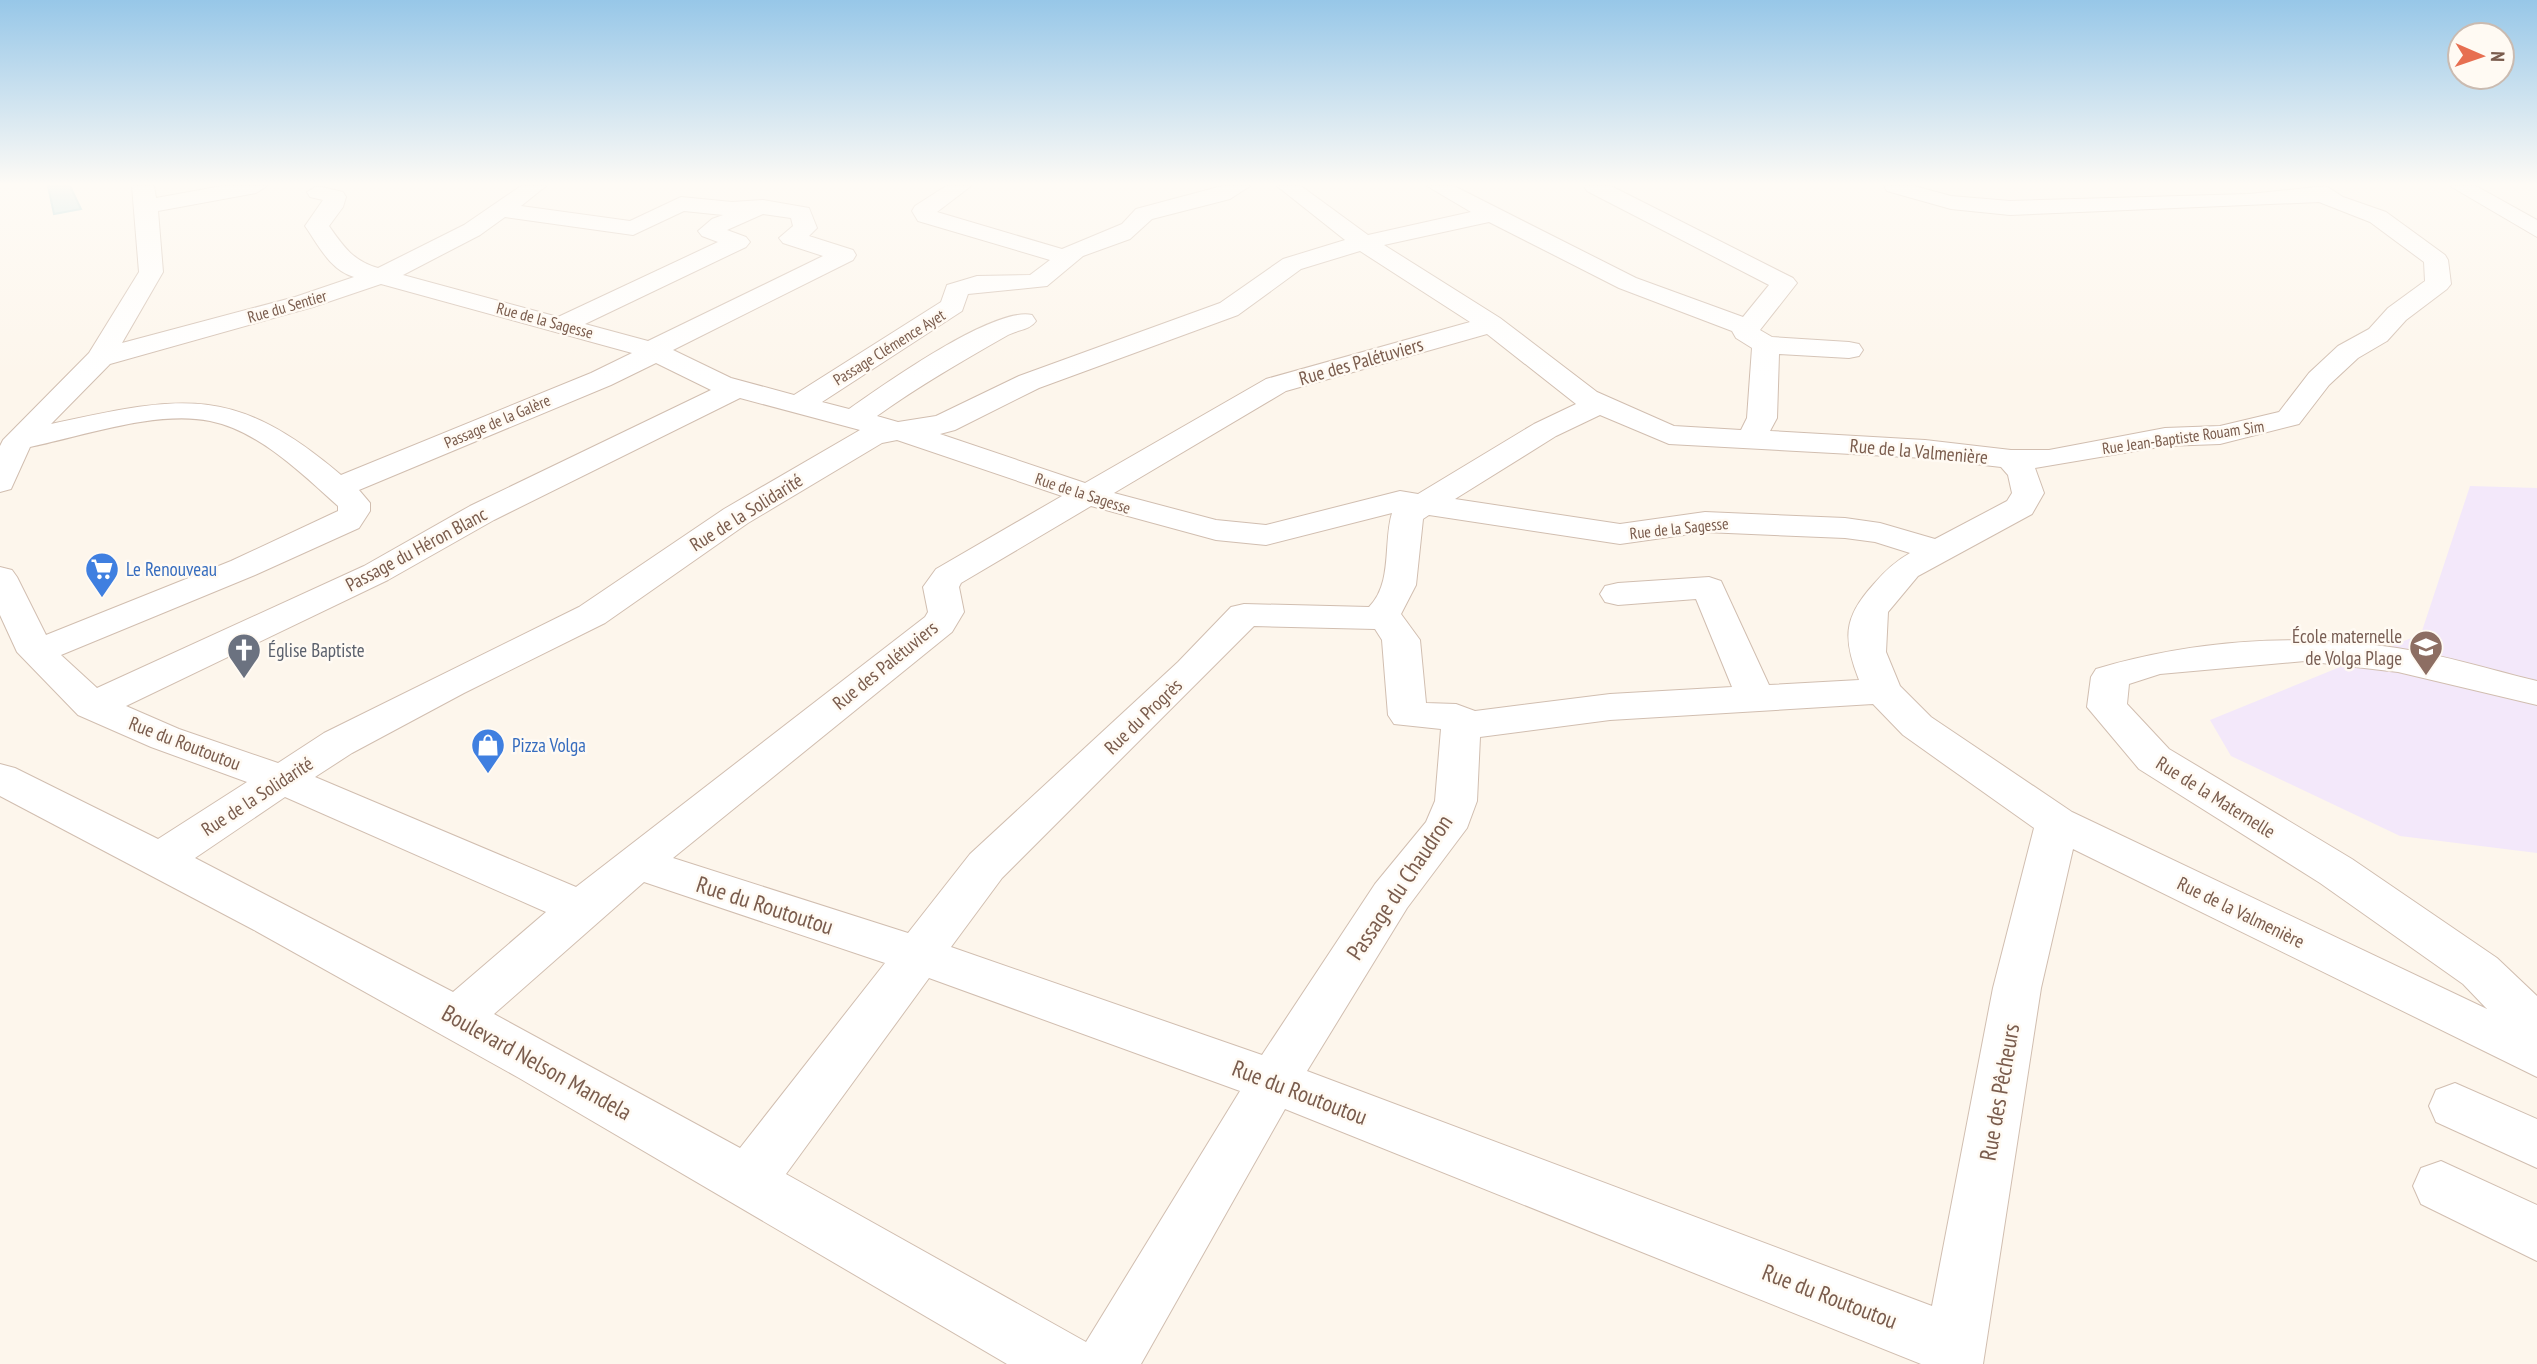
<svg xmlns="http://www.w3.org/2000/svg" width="2537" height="1364" font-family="'PT Sans Narrow',sans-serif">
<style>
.education{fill:#f3e8fa}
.water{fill:#bfe3e8;stroke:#a5d3da;stroke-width:2}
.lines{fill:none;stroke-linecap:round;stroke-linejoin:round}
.minor-casing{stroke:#d1beb0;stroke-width:2}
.minor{fill:#fff;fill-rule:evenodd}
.labels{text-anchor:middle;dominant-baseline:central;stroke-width:5;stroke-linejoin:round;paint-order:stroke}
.far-street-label{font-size:16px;fill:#7a5c4d;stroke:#fffaf3}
.street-label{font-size:19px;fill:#7a5c4d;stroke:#fffaf3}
.shop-label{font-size:19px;fill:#366cbe;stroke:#fffaf3;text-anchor:start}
.education-label{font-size:19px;fill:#785e54;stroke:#fffaf3;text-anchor:end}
.worship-label{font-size:19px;fill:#5b616d;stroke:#fffaf3;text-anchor:start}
.near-street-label{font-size:23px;fill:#7a5c4d;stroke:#fffaf3}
</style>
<rect width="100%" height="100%" fill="#fdf6ec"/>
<path class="education" d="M2470 486 2537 488V853L2400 836 2231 756 2210 720 2421 634Z"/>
<path class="water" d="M48 186H70L81 209 54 214Z"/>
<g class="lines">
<g class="minor-casing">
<g id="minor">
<path d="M132 186H154L156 198 222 186H267L256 193 158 211 163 272 122 343 295 297 354 277C330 270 319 246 305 226L323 200 310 197 307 192 317 186 343 192 346 197 343 207 329 226C343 246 353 261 378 268L464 225 521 186H546L521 206 630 221 681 197 732 202 763 200 809 208 817 228 809 236 853 250 856 255 853 260 673 350 731 378 794 395 941 302 947 285 977 276 1030 275 1050 260 918 221 912 211 915 206 946 186H971L937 212 1062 249 1122 224 1136 209 1222 186H1250L1230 199 1152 219 1130 239 1083 256 1047 286 968 294 962 311 822 402 849 409C883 385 994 306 1032 315L1036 321C1030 330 1017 330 1008 335 962 361 919 386 877 416L898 422 936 416 1019 376 1220 303 1283 259 1345 240 1277 186H1301L1368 235 1471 212 1427 186H1454L1636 278 1743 317 1769 285 1587 191 1584 186H1611L1793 278 1797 283 1760 330 1772 337 1849 342 1859 344 1863 350 1859 356 1849 358 1779 354 1777 418 1770 431 1925 440 2011 450H2049L2165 428 2220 426 2279 412 2309 373 2338 346 2369 329 2388 308 2425 281 2424 262 2370 222 2319 202 2010 215 1951 209 1887 191 1884 186H1914L1951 196 2010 201 2249 194 2326 186 2343 197 2386 212 2445 255 2448 260 2451 284 2447 289 2406 320 2387 341 2358 358 2329 385 2299 424 2220 444 2165 446 2035 468 2044 493 2032 514 1918 576 1888 612 1886 652 1900 686 1931 717 2072 812 2487 1009 2463 984 2320 883 2139 769 2087 707 2091 677 2096 669C2193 640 2297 633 2397 648 2444 655 2491 670 2537 681V705L2398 672 2305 661 2160 674 2129 684 2127 704 2169 749 2352 859 2497 958 2537 996V1077L2073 849 2041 988 1983 1364H1921L1285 1109 1141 1364H1007L519 1078 254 930 0 796V764L15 768 158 839 247 782 151 747 78 715 17 652 0 615V567L12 570 17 577 46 635 231 561 338 511V506C301 473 259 431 210 421 157 410 83 436 30 447L11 489 0 492V446L3 440 89 353 139 272ZM684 211 723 215 712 219 698 231 702 236 718 242 558 317 403 275 480 235 505 217 633 235ZM763 214 791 218 793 226 779 238 783 243 823 256 648 341 585 324 746 247 750 242 746 237 727 230ZM1489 222 1619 288 1732 331 1736 338 1752 348 1747 418 1741 430 1674 426 1597 392 1500 318 1384 245ZM1360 251 1470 322 1266 379 1085 483 940 434 955 430 1039 388 1238 315 1301 269ZM381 284 632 353 591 373 341 475C233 383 181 396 51 424L110 364 313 307ZM1487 334 1576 404 1534 424 1418 494 1400 491 1266 525 1216 520 1114 493 1286 391ZM656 363 711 390 470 506 364 566 97 688 61 655 255 575 359 528 370 511V503L359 490 611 385ZM740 398 860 430 724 509 579 607 324 733 278 763 179 729 126 706 388 580 494 520ZM1600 415 1669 444 1925 458 2001 467 2008 475 2012 493 2007 501 1935 539 1880 523 1845 518 1705 512 1620 524 1455 499 1556 436ZM897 440 1062 496 936 569 923 587 928 612 925 617 576 887 315 777 352 753 464 693 605 623 748 523 882 443ZM1091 506 1216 540 1266 545 1392 513C1383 542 1393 583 1369 607L1244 604 1231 607 1178 662 970 854 908 933 673 858 952 632 964 612 959 587 961 583ZM1429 515 1620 544 1705 532 1845 538 1875 542 1910 553C1894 562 1884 572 1873 585 1843 618 1843 639 1859 680L1769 685 1721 581 1709 577 1618 583 1605 586 1600 594 1605 602 1618 605 1696 599 1732 687 1610 694 1475 711 1456 704 1426 703 1420 640 1401 614 1416 585 1423 519ZM1254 626 1375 629 1382 640 1388 715 1394 724 1441 729 1435 801 1426 822 1375 884 1262 1055 951 947 1002 878ZM1873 704 1903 735 2034 828 1993 988 1932 1306 1307 1071 1407 908 1467 828 1477 801 1480 737 1610 720ZM285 797 546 912 453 992 195 858ZM644 882 885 963 740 1148 494 1014ZM929 978 1240 1091 1086 1342 786 1174Z"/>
<path d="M2450 186H2476L2537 220V237Z"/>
<path d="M2455 1083 2537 1119V1168L2436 1122 2429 1106 2436 1090Z"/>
<path d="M2441 1161 2537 1205V1261L2421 1204 2413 1186 2421 1168Z"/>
</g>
</g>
<use href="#minor" class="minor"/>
</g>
<linearGradient id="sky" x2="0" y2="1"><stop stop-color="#97c7e8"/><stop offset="0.49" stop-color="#fefbf6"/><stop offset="1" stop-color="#fefbf6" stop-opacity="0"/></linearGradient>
<rect width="2537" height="376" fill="url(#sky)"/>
<defs>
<g id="supermarket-pin" transform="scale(1.75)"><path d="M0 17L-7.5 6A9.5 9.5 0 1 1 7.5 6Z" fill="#3f7fe0" stroke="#fffaf3"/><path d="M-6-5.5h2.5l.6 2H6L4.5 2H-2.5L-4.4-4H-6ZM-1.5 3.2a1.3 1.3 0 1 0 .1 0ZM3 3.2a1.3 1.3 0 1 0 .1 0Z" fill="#fff"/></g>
<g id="school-pin" transform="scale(1.75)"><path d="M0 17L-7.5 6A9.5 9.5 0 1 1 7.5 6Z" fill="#8d6e63" stroke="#fffaf3"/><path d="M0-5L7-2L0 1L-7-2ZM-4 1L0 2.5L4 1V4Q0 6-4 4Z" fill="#fff"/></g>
<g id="church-pin" transform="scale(1.75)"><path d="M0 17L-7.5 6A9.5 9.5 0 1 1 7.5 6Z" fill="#6b7280" stroke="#fffaf3"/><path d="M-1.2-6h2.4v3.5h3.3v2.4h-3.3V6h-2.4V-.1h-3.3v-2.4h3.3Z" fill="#fff"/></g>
<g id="shop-pin" transform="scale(1.75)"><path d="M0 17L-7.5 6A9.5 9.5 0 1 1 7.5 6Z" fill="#3f7fe0" stroke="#fffaf3"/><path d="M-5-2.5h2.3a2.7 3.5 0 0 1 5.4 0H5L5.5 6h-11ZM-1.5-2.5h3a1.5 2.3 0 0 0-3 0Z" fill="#fff"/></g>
</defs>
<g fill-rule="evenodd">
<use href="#supermarket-pin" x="102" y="569"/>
<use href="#school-pin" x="2426" y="647"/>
<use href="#church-pin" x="244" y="650"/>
<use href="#shop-pin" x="488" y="745"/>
</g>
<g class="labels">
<g class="far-street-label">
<text transform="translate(287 306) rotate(-16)">Rue du Sentier</text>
<text transform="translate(545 320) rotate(15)">Rue de la Sagesse</text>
<text transform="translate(889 347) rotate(-32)">Passage Clémence Ayet</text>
<text transform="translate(497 421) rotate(-23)">Passage de la Galère</text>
<text transform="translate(2183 437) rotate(-8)">Rue Jean-Baptiste Rouam Sim</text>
<text transform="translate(1083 493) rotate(18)">Rue de la Sagesse</text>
<text transform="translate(1679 528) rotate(-6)">Rue de la Sagesse</text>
</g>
<g class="street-label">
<text transform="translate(1361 361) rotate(-16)">Rue des Palétuviers</text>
<text transform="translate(1919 451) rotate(5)">Rue de la Valmenière</text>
<text transform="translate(746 512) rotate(-32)">Rue de la Solidarité</text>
<text transform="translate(416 549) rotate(-28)">Passage du Héron Blanc</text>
<text transform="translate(885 665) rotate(-39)">Rue des Palétuviers</text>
<text transform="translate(1143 716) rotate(-44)">Rue du Progrès</text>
<text transform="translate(185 743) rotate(21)">Rue du Routoutou</text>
<text transform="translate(257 796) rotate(-33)">Rue de la Solidarité</text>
<text transform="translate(2216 797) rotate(32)">Rue de la Maternelle</text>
<text transform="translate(2241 912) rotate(26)">Rue de la Valmenière</text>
</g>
<g class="shop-label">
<text x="126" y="569">Le Renouveau</text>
<text x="512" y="745">Pizza Volga</text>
</g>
<g class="education-label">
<text x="2402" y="636">École maternelle<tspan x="2402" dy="22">de Volga Plage</tspan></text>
</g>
<g class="worship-label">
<text x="268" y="650">Église Baptiste</text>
</g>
<g class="near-street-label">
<text transform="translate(1399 887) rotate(-56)">Passage du Chaudron</text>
<text transform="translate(765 905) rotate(18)">Rue du Routoutou</text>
<text transform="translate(537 1062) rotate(29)">Boulevard Nelson Mandela</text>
<text transform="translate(1300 1092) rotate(21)">Rue du Routoutou</text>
<text transform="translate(1999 1092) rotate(-80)">Rue des Pêcheurs</text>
<text transform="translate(1830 1296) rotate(21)">Rue du Routoutou</text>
</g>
</g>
<g transform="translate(2481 56) rotate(92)"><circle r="33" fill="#fffaf3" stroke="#cabbb1" stroke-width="2"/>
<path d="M0-5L12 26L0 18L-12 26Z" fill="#e76f51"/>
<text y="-10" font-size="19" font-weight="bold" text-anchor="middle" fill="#7a5c4d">N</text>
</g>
</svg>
